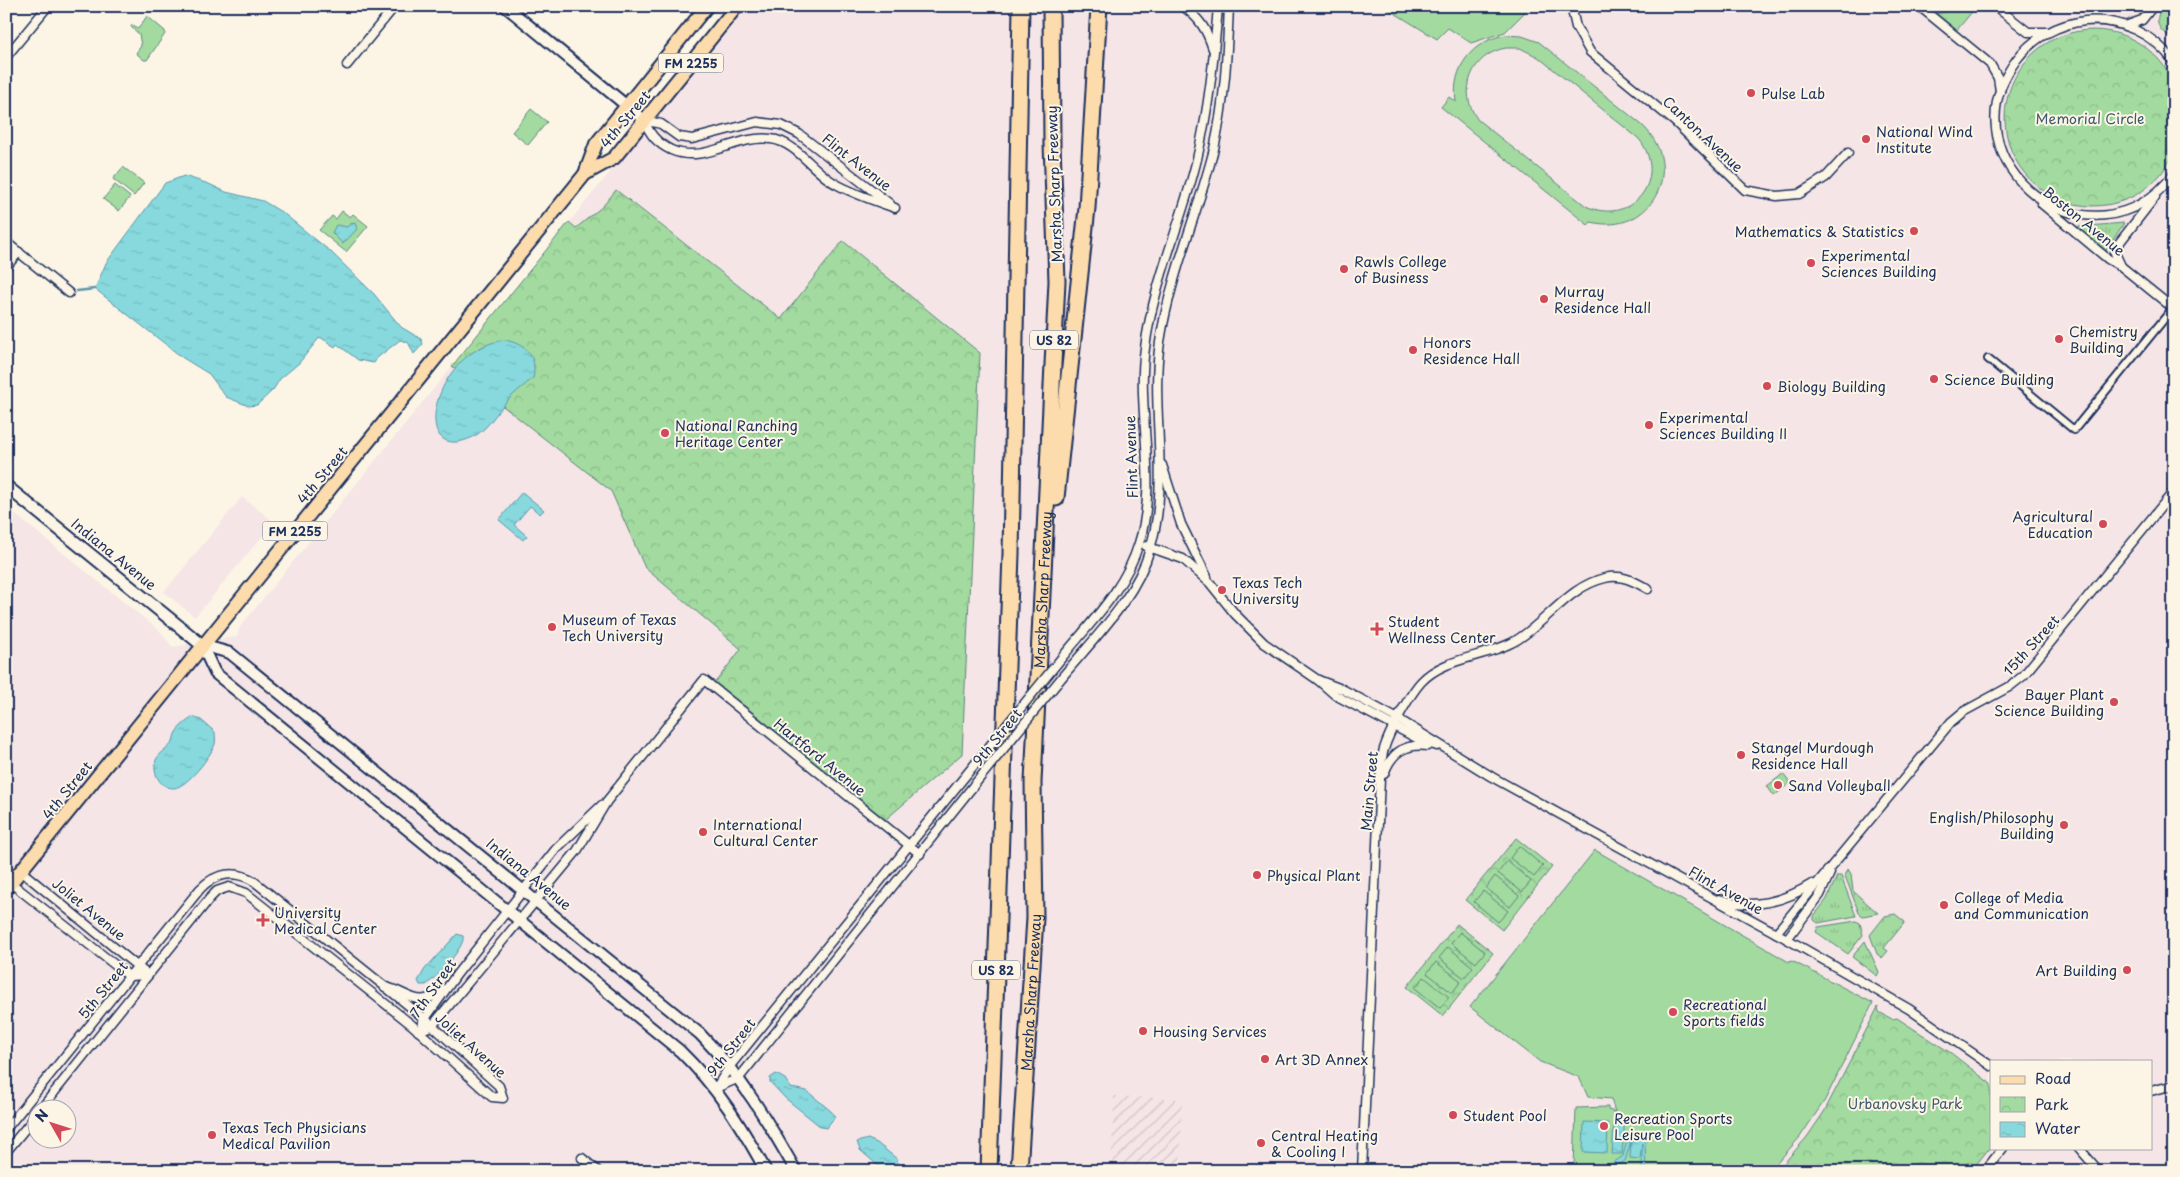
<svg xmlns="http://www.w3.org/2000/svg" width="2180" height="1177" font-family="'Playpen Sans',sans-serif">
<style>
.built{fill:#f5e5e6;fill-rule:evenodd}
.industrial{fill:url(#industrial-furrows)}
.grass{fill:url(#grass-tufts);stroke:#5e847e}
.park{fill:url(#park-crowns);stroke:#5e847e}
.pitch{fill:#a2da9f;stroke:#5e847e;fill-rule:evenodd}
.water{fill:url(#water-ripples);stroke:#5c95aa}
.lines{fill:none;stroke-linecap:round;stroke-linejoin:round}
.stream{stroke:#5c95aa;stroke-width:2.5}
.pedestrian-casing{stroke:#1b2f5e;stroke-width:10}
.minor-casing{stroke:#1b2f5e;stroke-width:11}
.tertiary-casing{stroke:#1b2f5e;stroke-width:14}
.secondary-casing{stroke:#1b2f5e;stroke-width:15}
.primary-casing{stroke:#1b2f5e;stroke-width:16}
.motorway-casing{stroke:#1b2f5e;stroke-width:19}
.pedestrian{stroke:#fcf5e5;stroke-width:6}
.minor{stroke:#fcf5e5;stroke-width:8}
.tertiary{stroke:#fcf5e5;stroke-width:10}
.secondary{stroke:#fcf5e5;stroke-width:11}
.primary{stroke:#fcdcac;stroke-width:12}
.motorway{stroke:#fcdcac;stroke-width:15}
.minor-bridge-casing{stroke:#1b2f5e;stroke-width:11;stroke-linecap:butt}
.minor-bridge{stroke:#fcf5e5;stroke-width:8}
.poi-dot{fill:#d1495b;stroke:#fcf5e5;stroke-width:2}
.labels{text-anchor:middle;dominant-baseline:central;stroke-width:4;stroke-linejoin:round;paint-order:stroke}
.shield{fill:#fcf5e5;stroke:#5e6a86;stroke-width:1}
.shield-label{font-size:12px;font-weight:bold;fill:#1b2f5e}
.poi-label{font-size:14px;fill:#1b2f5e;stroke:#fcf5e5;text-anchor:start}
.park-label{font-size:14px;fill:#3d5a6e;stroke:#fcf5e5}
.street-label{font-size:14px;fill:#1b2f5e;stroke:#fcf5e5}
</style>
<defs>
<pattern id="industrial-furrows" width="10" height="10" patternUnits="userSpaceOnUse" patternTransform="scale(1.25)"><rect width="10" height="10" fill="#f5e5e6"/><path d="M-1 1l2-2M0 10L10 0M9 11l2-2" fill="none" stroke="#d1c5c8"/></pattern>
<pattern id="grass-tufts" width="24" height="20" patternUnits="userSpaceOnUse" patternTransform="scale(1.25)"><rect width="24" height="20" fill="#a2da9f"/><path d="M3 7l-1-3M5 7V3M7 7l1-3M15 17l-1-3M17 17v-4M19 17l1-3" fill="none" stroke="#8bbb8b"/></pattern>
<pattern id="park-crowns" width="20" height="18" patternUnits="userSpaceOnUse" patternTransform="scale(1.25)"><rect width="20" height="18" fill="#a2da9f"/><path d="M2 6a3 3 0 1 1 6 0M12 15a3 3 0 1 1 6 0" fill="none" stroke="#8bbb8b"/></pattern>
<pattern id="water-ripples" width="26" height="14" patternUnits="userSpaceOnUse" patternTransform="scale(1.25)"><rect width="26" height="14" fill="#87d9dd"/><path d="M2 4q2-2 4 0t4 0M15 11q2-2 4 0t4 0" fill="none" stroke="#74bbc0"/></pattern>
</defs>
<rect width="100%" height="100%" fill="#fcf5e5"/>
<filter id="ink" filterUnits="userSpaceOnUse"><feTurbulence type="fractalNoise" baseFrequency=".02" numOctaves="2"/><feDisplacementMap in="SourceGraphic" scale="10" xChannelSelector="R" yChannelSelector="G"/><feConvolveMatrix kernelMatrix="1 2 1 2 8 2 1 2 1" color-interpolation-filters="sRGB"/></filter>
<g filter="url(#ink)">
<g class="built">
<path d="M745 6H2174V1171H6V507L161 632 172 647 237 637 240 627ZM1991 1061H2151V1148H1991ZM38 1110H68V1140H38Z"/>
<path d="M242 497 274 522 195 617 164 592Z"/>
</g>
<path class="industrial" d="M1114 1096 1182 1099 1180 1171H1111Z"/>
<g class="grass">
<path d="M1977 6 1956 31 1935 14Z"/>
<path d="M2161 9 2170 16 2168 21 2174 26V37C2160 34 2153 22 2161 9Z"/>
<path d="M2124 223 2106 251 2076 227Z"/>
<path d="M1848 869 1851 874 1853 891 1878 913 1863 916 1859 913 1845 876Z"/>
<path d="M1837 876H1841L1856 916 1818 923 1814 920V916L1827 899Z"/>
<path d="M1895 914 1905 922 1884 948 1888 951 1882 958 1877 954 1870 935 1885 916Z"/>
<path d="M1856 921 1860 923 1863 935 1848 954 1816 932 1818 927Z"/>
<path d="M1865 941 1879 972 1877 976 1852 957Z"/>
</g>
<g class="park">
<circle cx="2093" cy="118" r="88"/>
<path d="M616 190 781 319 843 241 980 353 962 754 885 820 714 684 741 649 645 568 611 491 452 366 569 222 576 228 603 206Z"/>
<path d="M1516 838 1552 867 1502 930 1465 900Z"/>
<path d="M1457 924 1493 953 1443 1016 1407 987Z"/>
<path d="M1878 1007 1879 1012 1892 1019 1897 1018 1951 1053 1991 1084V1146L1971 1171H1777L1807 1137 1824 1112Z"/>
</g>
<g class="pitch">
<path d="M1383 6H1531L1505 32 1471 43 1448 28 1437 39Z"/>
<path d="M147 16 165 31V34L147 60H144L136 53 141 46 139 34 131 27 132 25 138 29Z"/>
<path d="M1505 35 1522 36 1539 42 1642 125C1687 167 1652 237 1591 222L1588 225 1441 107 1449 97 1456 102C1451 68 1472 41 1505 35ZM1506 48H1520L1538 57 1639 139C1670 179 1631 227 1586 206L1478 120C1457 92 1471 54 1506 48Z"/>
<path d="M531 109 547 122 528 145 512 132Z"/>
<path d="M123 167 144 183 134 196 113 179Z"/>
<path d="M115 185 130 197 119 211 103 199Z"/>
<path d="M342 211 350 217 353 214 368 226 346 252 319 230 332 216 336 219Z"/>
<path d="M1783 774 1790 783 1774 796 1767 786Z"/>
<path d="M1519 846 1543 866 1534 877 1510 858Z"/>
<path d="M1595 850 1789 962 1792 961 1873 1003 1825 1100 1800 1137 1770 1171H1594L1574 1168 1576 1108 1608 1107V1110L1615 1112 1611 1099 1588 1097 1579 1077 1540 1062 1470 1007Z"/>
<path d="M1507 861 1531 881 1522 892 1498 873Z"/>
<path d="M1495 876 1519 896 1510 907 1486 888Z"/>
<path d="M1483 891 1508 911 1498 922 1474 902Z"/>
<path d="M1460 932 1485 952 1476 963 1451 943Z"/>
<path d="M1448 947 1473 967 1464 978 1439 958Z"/>
<path d="M1436 962 1461 981 1452 993 1427 973Z"/>
<path d="M1424 977 1449 997 1440 1008 1415 988Z"/>
</g>
<g class="water">
<path d="M184 176 209 184 226 192 263 201 283 213 331 252 374 294 401 327 421 339 423 344 414 354 408 342 400 340 377 358 374 363 358 360 337 344 335 347 320 337 299 363 280 379 273 390 257 405 249 406 226 397 209 374 183 358 95 289 106 263 165 183Z"/>
<path d="M355 223 357 229 343 244 332 233 336 225 347 227 350 224Z"/>
<path d="M505 340C525 344 538 356 533 378 524 386 515 392 507 401 496 413 488 429 473 437 408 468 431 349 505 340Z"/>
<path d="M522 492 544 510 540 514 530 506 514 525 527 536 523 540 499 520Z"/>
<path d="M193 717 201 720 215 732C215 736 216 740 215 744 211 756 187 787 174 788 159 788 152 772 156 760 159 753 167 750 172 743 174 740 174 735 176 732 180 726 187 721 193 717Z"/>
<path d="M457 934 463 936C466 947 435 979 426 985H420L418 981 425 969Z"/>
<path d="M776 1074 785 1079 791 1088 807 1091 832 1112 835 1117 826 1128 821 1127 785 1098 770 1082V1078Z"/>
<path d="M1584 1122 1608 1123 1607 1153 1583 1152Z"/>
<path d="M1614 1124H1624V1136L1629 1131 1632 1134 1631 1136H1640L1645 1141 1646 1171 1642 1170V1143L1640 1159 1630 1158 1631 1141 1625 1161 1614 1167V1171H1608L1613 1163 1623 1156 1627 1140 1623 1139 1622 1154H1612Z"/>
<path d="M868 1139 877 1143 897 1159 898 1171H884L860 1150 857 1142Z"/>
</g>
<g class="lines">
<path class="stream" d="M77 291 95 289"/>
<g class="pedestrian-casing">
<path id="pedestrian" d="M1988 359 2074 430 2173 308"/>
</g>
<g class="minor-casing">
<g id="minor">
<path d="M1182 6C1199 17 1207 30 1213 49"/>
<path d="M1571 6 1576 27 1590 52 1675 122 1745 190 1777 196 1799 194 1826 177 1848 153"/>
<path d="M1919 6 1990 64 1998 78 2000 91"/>
<path d="M1995 6 2028 32H2047"/>
<path d="M2125 26 2142 20 2153 6"/>
<path d="M6 57 48 6"/>
<path d="M2174 62C2154 34 2120 18 2085 21 2058 24 2033 38 2017 59 1939 163 2092 280 2174 174"/>
<path d="M347 65 395 6"/>
<path d="M644 120C650 135 657 143 671 150 706 165 736 134 771 139 797 142 813 172 836 184 854 194 875 201 895 208"/>
<path d="M644 120 661 124 679 137 692 139 757 122 781 125 799 134 890 204"/>
<path d="M2042 204 2108 259 2122 267 2174 309"/>
<path d="M6 242 69 293"/>
<path d="M2121 266 2115 253 2116 247 2155 197"/>
<path d="M6 267 19 252"/>
<path d="M1162 465 1181 524 1207 577"/>
<path d="M1146 546 1183 559 1210 583 1235 614 1264 643 1318 680 1335 695 1422 741 1437 746"/>
<path d="M1064 655C1093 620 1126 587 1139 543 1159 482 1136 411 1145 348 1153 283 1182 222 1197 159 1209 108 1214 58 1218 6"/>
<path d="M1063 676C1095 637 1136 598 1150 549 1171 481 1150 410 1160 342 1170 276 1198 213 1214 149 1225 101 1227 55 1229 6"/>
<path d="M1318 680 1344 690 1398 719 1492 777 1787 939 1909 1009 1991 1066"/>
<path d="M1384 774C1391 753 1405 743 1428 746"/>
<path d="M21 871 148 975"/>
<path d="M11 883 129 976 148 975"/>
<path d="M1719 899C1752 910 1783 902 1812 884"/>
<path d="M1776 933 1951 722 1963 712 2009 687 2023 676 2174 491"/>
<path d="M1787 939 1820 895 1830 873"/>
<path d="M385 987C407 991 420 1012 441 989"/>
<path d="M422 1023 457 974 556 849 602 805"/>
<path d="M418 1031 432 1026 577 851 607 801 704 680 920 854"/>
<path d="M716 1088 730 1066 975 764"/>
<path d="M716 1088 739 1078 974 785"/>
<path d="M2151 1091 2174 1085"/>
<path d="M6 1129 200 889C215 873 236 869 255 882L424 1018 499 1086 503 1098 492 1097 412 1025 280 920 246 893 229 887 217 891 210 898 40 1110"/>
<path d="M2079 1148 2099 1171"/>
<path d="M6 1152 38 1113"/>
<path d="M582 1158 598 1171"/>
<path d="M572 1169 574 1171"/>
<path d="M1362 1171 1380 779C1381 769 1381 758 1384 749 1389 732 1410 694 1421 682 1444 657 1485 658 1515 641 1546 623 1569 586 1605 578 1621 574 1634 581 1648 589"/>
<path d="M1985 1171 2003 1148"/>
</g>
</g>
<g class="tertiary-casing">
<g id="tertiary">
<path d="M505 6 644 120"/>
<path d="M202 645 230 653 700 1034C741 1076 767 1120 796 1171"/>
<path d="M202 645 215 673 680 1051C718 1088 740 1124 766 1171"/>
</g>
</g>
<g class="secondary-casing">
<path id="secondary" d="M6 486 202 645"/>
</g>
<g class="primary-casing">
<g id="primary">
<path d="M585 174 614 158 737 6"/>
<path d="M6 889 585 174 596 144 707 6"/>
</g>
</g>
<g class="motorway-casing">
<g id="motorway">
<path d="M1056 498 1087 208 1099 6"/>
<path d="M989 1171 1011 554 1021 6"/>
<path id="s1" d="M1019 1171 1035 918 1033 782 1057 281 1052 144 1051 6"/>
</g>
</g>
<use href="#pedestrian" class="pedestrian"/>
<use href="#minor" class="minor"/>
<use href="#tertiary" class="tertiary"/>
<use href="#secondary" class="secondary"/>
<use href="#primary" class="primary"/>
<use href="#motorway" class="motorway"/>
<g class="minor-bridge-casing">
<g id="minor-bridge">
<path d="M975 764 1064 655"/>
<path d="M974 785 1063 676"/>
</g>
</g>
<use href="#minor-bridge" class="minor-bridge"/>
</g>
</g>
<g class="poi-dot">
<circle cx="1751" cy="93" r="5"/>
<circle cx="1866" cy="139" r="5"/>
<circle cx="1914" cy="231" r="5"/>
<circle cx="1811" cy="263" r="5"/>
<circle cx="1344" cy="269" r="5"/>
<circle cx="1544" cy="299" r="5"/>
<circle cx="2059" cy="339" r="5"/>
<circle cx="1413" cy="350" r="5"/>
<circle cx="1934" cy="379" r="5"/>
<circle cx="1767" cy="386" r="5"/>
<circle cx="1649" cy="425" r="5"/>
<circle cx="665" cy="433" r="5"/>
<circle cx="2103" cy="524" r="5"/>
<circle cx="1222" cy="590" r="5"/>
<circle cx="552" cy="627" r="5"/>
<path d="M1374.5 621.5h5v5h5v5h-5v5h-5v-5h-5v-5h5z"/>
<circle cx="2114" cy="702" r="5"/>
<circle cx="1741" cy="755" r="5"/>
<circle cx="1778" cy="785" r="5"/>
<circle cx="2064" cy="825" r="5"/>
<circle cx="703" cy="832" r="5"/>
<circle cx="1257" cy="875" r="5"/>
<circle cx="1944" cy="905" r="5"/>
<path d="M260.5 912.5h5v5h5v5h-5v5h-5v-5h-5v-5h5z"/>
<circle cx="2127" cy="970" r="5"/>
<circle cx="1673" cy="1012" r="5"/>
<circle cx="1143" cy="1031" r="5"/>
<circle cx="1265" cy="1059" r="5"/>
<circle cx="1453" cy="1115" r="5"/>
<circle cx="1604" cy="1126" r="5"/>
<circle cx="212" cy="1135" r="5"/>
<circle cx="1261" cy="1143" r="5"/>
</g>
<g class="labels">
<g class="shield">
<rect x="658.5" y="53.5" width="65" height="19" rx="4"/>
<rect x="1030" y="330.5" width="48" height="19" rx="4"/>
<rect x="262.5" y="521.5" width="65" height="19" rx="4"/>
<rect x="972" y="960.5" width="48" height="19" rx="4"/>
</g>
<g class="shield-label">
<text x="691" y="63">FM 2255</text>
<text x="1054" y="340">US 82</text>
<text x="295" y="531">FM 2255</text>
<text x="996" y="970">US 82</text>
</g>
<g class="poi-label">
<text x="1761" y="93">Pulse Lab</text>
<text x="1876" y="131">National Wind<tspan x="1876" dy="16">Institute</tspan></text>
<text x="1904" y="231" text-anchor="end">Mathematics &amp; Statistics</text>
<text x="1821" y="255">Experimental<tspan x="1821" dy="16">Sciences Building</tspan></text>
<text x="1354" y="261">Rawls College<tspan x="1354" dy="16">of Business</tspan></text>
<text x="1554" y="291">Murray<tspan x="1554" dy="16">Residence Hall</tspan></text>
<text x="2069" y="331">Chemistry<tspan x="2069" dy="16">Building</tspan></text>
<text x="1423" y="342">Honors<tspan x="1423" dy="16">Residence Hall</tspan></text>
<text x="1944" y="379">Science Building</text>
<text x="1777" y="386">Biology Building</text>
<text x="1659" y="417">Experimental<tspan x="1659" dy="16">Sciences Building II</tspan></text>
<text x="675" y="425">National Ranching<tspan x="675" dy="16">Heritage Center</tspan></text>
<text x="2093" y="516" text-anchor="end">Agricultural<tspan x="2093" dy="16">Education</tspan></text>
<text x="1232" y="582">Texas Tech<tspan x="1232" dy="16">University</tspan></text>
<text x="562" y="619">Museum of Texas<tspan x="562" dy="16">Tech University</tspan></text>
<text x="1388" y="621">Student<tspan x="1388" dy="16">Wellness Center</tspan></text>
<text x="2104" y="694" text-anchor="end">Bayer Plant<tspan x="2104" dy="16">Science Building</tspan></text>
<text x="1751" y="747">Stangel Murdough<tspan x="1751" dy="16">Residence Hall</tspan></text>
<text x="1788" y="785">Sand Volleyball</text>
<text x="2054" y="817" text-anchor="end">English/Philosophy<tspan x="2054" dy="16">Building</tspan></text>
<text x="713" y="824">International<tspan x="713" dy="16">Cultural Center</tspan></text>
<text x="1267" y="875">Physical Plant</text>
<text x="1954" y="897">College of Media<tspan x="1954" dy="16">and Communication</tspan></text>
<text x="274" y="912">University<tspan x="274" dy="16">Medical Center</tspan></text>
<text x="2117" y="970" text-anchor="end">Art Building</text>
<text x="1683" y="1004">Recreational<tspan x="1683" dy="16">Sports fields</tspan></text>
<text x="1153" y="1031">Housing Services</text>
<text x="1275" y="1059">Art 3D Annex</text>
<text x="1463" y="1115">Student Pool</text>
<text x="1614" y="1118">Recreation Sports<tspan x="1614" dy="16">Leisure Pool</tspan></text>
<text x="222" y="1127">Texas Tech Physicians<tspan x="222" dy="16">Medical Pavilion</tspan></text>
<text x="1271" y="1135">Central Heating<tspan x="1271" dy="16">&amp; Cooling I</tspan></text>
</g>
<g class="park-label">
<text x="2090" y="118">Memorial Circle</text>
<text x="1905" y="1103">Urbanovsky Park</text>
</g>
<g class="street-label">
<text transform="translate(625 119) rotate(-50)">4th Street</text>
<text transform="translate(1703 134) rotate(43)">Canton Avenue</text>
<text transform="translate(857 162) rotate(38)">Flint Avenue</text>
<text transform="translate(1054 184) rotate(-92)">Marsha Sharp Freeway</text>
<text transform="translate(2084 221) rotate(39)">Boston Avenue</text>
<text transform="translate(1131 457) rotate(-92)">Flint Avenue</text>
<text transform="translate(322 475) rotate(-50)">4th Street</text>
<text transform="translate(114 554) rotate(39)">Indiana Avenue</text>
<text stroke="none"><textPath href="#s1" startOffset="582">Marsha Sharp Freeway</textPath></text>
<text transform="translate(2031 645) rotate(-48)">15th Street</text>
<text transform="translate(997 737) rotate(-51)">9th Street</text>
<text transform="translate(820 757) rotate(39)">Hartford Avenue</text>
<text transform="translate(67 790) rotate(-51)">4th Street</text>
<text transform="translate(1369 791) rotate(-85)">Main Street</text>
<text transform="translate(529 874) rotate(39)">Indiana Avenue</text>
<text transform="translate(1726 890) rotate(29)">Flint Avenue</text>
<text transform="translate(89 909) rotate(39)">Joliet Avenue</text>
<text transform="translate(433 988) rotate(-55)">7th Street</text>
<text transform="translate(103 990) rotate(-51)">5th Street</text>
<text stroke="none"><textPath href="#s1" startOffset="179">Marsha Sharp Freeway</textPath></text>
<text transform="translate(471 1045) rotate(42)">Joliet Avenue</text>
<text transform="translate(731 1047) rotate(-52)">9th Street</text>
</g>
</g>
<rect width="2180" height="1177" fill="none" stroke="#fcf5e5" stroke-width="25"/>
<rect x="12" y="12" width="2155" height="1152" fill="none" stroke="#1b2f5e" stroke-width="2" filter="url(#ink)"/>
<rect x="1990" y="1060" width="162" height="90" fill="#fcf5e5" stroke="#a2a6af"/>
<rect x="2000" y="1076" width="25" height="8" fill="#fcdcac" stroke="#a2a6af"/>
<text x="2035" y="1084" font-size="15" fill="#1b2f5e">Road</text>
<rect x="2000" y="1097" width="25" height="15" fill="url(#park-crowns)" stroke="#a2a6af"/>
<text x="2035" y="1110" font-size="15" fill="#1b2f5e">Park</text>
<rect x="2000" y="1122" width="25" height="15" fill="url(#water-ripples)" stroke="#a2a6af"/>
<text x="2035" y="1134" font-size="15" fill="#1b2f5e">Water</text>
<g transform="translate(52 1124) rotate(309)"><circle r="24" fill="#fcf5e5" stroke="#a2a6af"/>
<path d="M0-4L9 19L0 12L-9 19Z" fill="#d1495b"/>
<text y="-8" font-size="14" font-weight="bold" text-anchor="middle" fill="#1b2f5e">N</text>
</g>
</svg>
